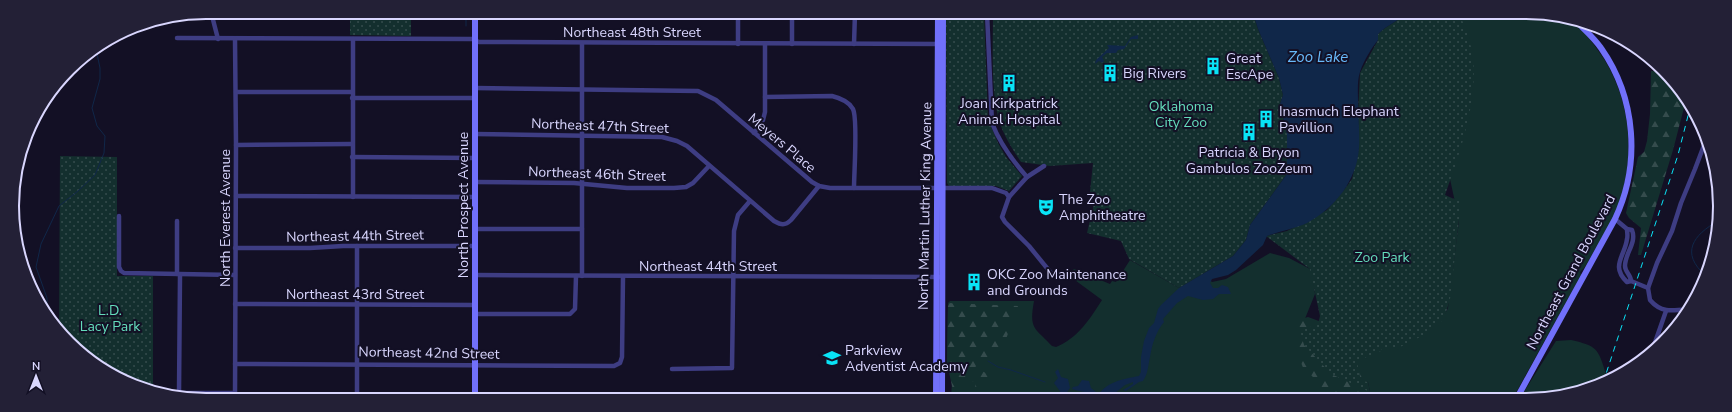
<svg xmlns="http://www.w3.org/2000/svg" width="1732" height="412" font-family="'Nunito Sans',sans-serif">
<style>
.grass{fill:#132f2e}
.forest{fill:url(#forest-firs)}
.park{fill:url(#park-dots)}
.water{fill:#102749}
.lines{fill:none;stroke-linecap:round;stroke-linejoin:round}
.stream{stroke:#102749;stroke-width:1}
.street{stroke:#3e3d83;stroke-width:4.5}
.secondary{stroke:#7170fa;stroke-width:6}
.rail{stroke:#09e3f6;stroke-width:1;stroke-dasharray:6 5;stroke-linecap:butt}
.labels{text-anchor:middle;dominant-baseline:central;stroke-width:4;stroke-linejoin:round;paint-order:stroke}
.street-label{font-size:14px;fill:#d9d6fe;stroke:#131025}
.poi-label{font-size:14px;fill:#d9d6fe;stroke:#131025;text-anchor:start}
.park-label{font-size:14px;fill:#64dcbb;stroke:#131025}
.water-label{font-size:15px;font-style:italic;fill:#68b9fa;stroke:#131025}
.rim{fill:none;stroke:#d9d6fe;stroke-width:2}
</style>
<defs>
<pattern id="forest-firs" width="22" height="20" patternUnits="userSpaceOnUse"><rect width="22" height="20" fill="#132f2e"/><path d="M5 1l3.5 6h-7zM16 11l3.5 6h-7z" fill="#354c4d"/></pattern>
<pattern id="park-dots" width="8" height="8" patternUnits="userSpaceOnUse"><rect width="8" height="8" fill="#132f2e"/><path d="M2 2h.1M6 6h.1" fill="none" stroke="#354c4d" stroke-width="1.8" stroke-linecap="round"/></pattern>
</defs>
<rect width="100%" height="100%" fill="#131025"/>
<g class="grass">
<path d="M1459 14C1489 14 1545 8 1570 20 1580 24 1598 50 1604 59 1632 104 1636 161 1616 211 1608 230 1595 248 1585 267L1580 272 1581 275 1513 398H951L952 381 947 363 948 303 950 301H1034C1029 329 1034 327 1052 346L1056 347C1078 338 1090 319 1102 300L1068 275 1074 269 1110 284 1112 281 1116 282 1130 260 1179 288 1203 274 1212 282 1226 279 1270 253 1289 258 1312 270 1315 294 1300 331 1370 392 1368 382 1361 381 1356 362 1385 346 1395 348 1443 318 1448 308 1459 221 1450 179Z"/>
<path d="M1571 340C1597 346 1598 348 1606 374L1619 375 1612 380 1551 398H1520L1556 341Z"/>
</g>
<g class="forest">
<path d="M1651 71H1657L1660 73H1663L1680 88 1686 100 1673 150 1641 255H1638L1641 228 1629 218 1626 213 1638 157 1644 152 1647 141 1650 114Z"/>
<path d="M948 303 1018 306 1002 350 975 367 993 377 976 397 975 381 968 382 954 395 947 363Z"/>
<path d="M1308 317 1383 345 1385 349 1366 359 1363 367 1371 398 1330 397 1312 376 1304 370 1294 345 1299 340 1295 321Z"/>
</g>
<g class="park">
<path d="M350 12H411V36L350 35Z"/>
<path d="M946 13H984L988 119 998 143 1006 157 1022 176 1009 191 996 186H949L947 183Z"/>
<path d="M993 13H1253L1258 29 1279 78 1283 95 1280 104 1287 134V174L1250 225 1246 240 1233 256 1179 288 1129 259 1121 241 1087 233 1096 195 1090 192 1093 163 1050 166 1021 162C1011 147 1000 130 997 112 991 82 993 44 993 13Z"/>
<path d="M1407 14H1460C1464 26 1470 39 1472 52 1480 95 1460 154 1445 195L1461 202 1450 299 1444 319 1426 334 1396 349 1386 347 1357 362 1361 381 1368 382 1370 392 1331 374 1304 345 1300 331 1318 324 1320 316 1310 269 1266 236 1287 231 1327 210 1347 186 1352 179 1359 148 1358 114 1360 73 1378 40V34L1385 28Z"/>
<path d="M60 156 117 157V276H153V389L109 374 59 331Z"/>
</g>
<g class="water">
<path d="M1253 13 1407 14 1385 28 1378 34V40C1371 49 1364 60 1360 72 1357 81 1358 93 1358 102 1358 117 1360 133 1359 148 1357 180 1335 208 1307 223 1294 229 1280 231 1267 236L1263 245 1236 270 1228 275 1212 279 1210 283 1213 288H1218L1222 285 1228 287 1231 294H1219L1213 299 1203 300 1188 296 1177 303 1163 319 1164 322C1156 332 1152 344 1150 357 1148 366 1148 374 1143 381L1139 382 1126 391 1123 390 1133 384V382L1125 385 1109 398H1097C1104 382 1123 379 1139 376L1141 372V357L1144 341 1149 328 1154 323 1158 309 1161 305 1179 288 1233 256 1246 240 1250 225 1287 174V134L1280 104 1283 95 1279 78 1258 29Z"/>
<path d="M1138 35V39H1131L1124 49 1118 50 1116 53H1107L1102 57 1104 61 1102 63 1099 61 1095 64 1096 60 1109 48 1107 45 1125 46 1131 37Z"/>
<path d="M1058 369 1061 377 1068 379 1070 388 1065 395 1062 394 1054 383 1058 378 1055 372Z"/>
<path d="M1082 380 1089 381 1091 388 1096 392V394C1088 392 1080 392 1072 389L1073 387 1078 386Z"/>
</g>
<g class="lines">
<g class="stream">
<path d="M466 12V26"/>
<path d="M1705 275C1680 253 1693 235 1718 221"/>
<path d="M47 315V298L36 267 41 244 59 206 78 191 95 175 104 153 105 136 97 126 92 108 100 79V68L96 49"/>
<path d="M988 361 998 367 1011 370 1045 382"/>
</g>
<g class="street">
<path d="M211 12 218 39"/>
<path d="M792 13V44"/>
<path d="M987 13 992 123C1000 144 1012 160 1027 177"/>
<path d="M177 38 472 39 479 42H510L941 44"/>
<path d="M353 39V197"/>
<path d="M738 44V13"/>
<path d="M854 44 855 13"/>
<path d="M475 88 698 91 716 100 812 182 819 186 830 188H992L1006 193 1009 197 1002 217 1005 222 1029 246 1051 273"/>
<path d="M236 92H352"/>
<path d="M765 97 832 96C840 98 849 101 853 109 858 119 854 173 854 188"/>
<path d="M352 98H475"/>
<path d="M754 133 763 120 765 112V44"/>
<path d="M475 134 662 137 677 141 687 146 774 221C781 225 785 226 791 220L819 186"/>
<path d="M236 145 352 144"/>
<path d="M352 157 475 158"/>
<path d="M475 182 574 183 627 188H674L686 187 693 183 709 166"/>
<path d="M236 196 475 197"/>
<path d="M1009 197 1027 177 1044 166"/>
<path d="M119 216V267L121 271 124 273 235 275"/>
<path d="M1615 219 1627 229 1632 230C1637 243 1625 253 1625 266 1625 272 1631 275 1631 281"/>
<path d="M475 229H582"/>
<path d="M1627 229C1627 232 1628 236 1627 239 1625 256 1610 266 1627 282L1631 281 1648 288"/>
<path d="M357 246V398"/>
<path d="M235 248H310L343 246H475"/>
<path d="M177 274V221"/>
<path d="M475 275 939 277"/>
<path d="M582 276V43"/>
<path d="M235 304 475 305"/>
<path d="M1688 309C1672 311 1661 313 1650 300L1648 288 1657 263 1672 231 1681 203 1695 169 1706 140"/>
<path d="M475 314H570L575 309 576 276"/>
<path d="M1652 351 1666 311"/>
<path d="M235 364 614 366 620 363 622 357 623 277"/>
<path d="M672 369 732 368 734 231 738 215 750 201"/>
<path d="M163 393H235"/>
<path d="M179 393 180 275"/>
<path d="M235 398 236 145 235 39"/>
</g>
<g class="secondary">
<path d="M475 398V12"/>
<path d="M936 398 938 13"/>
<path d="M942 398 943 13"/>
<path d="M1517 398 1615 219C1641 164 1636 98 1601 48 1595 39 1586 31 1578 23"/>
</g>
<path class="rail" d="M1603 383 1678 155 1690 108"/>
</g>
<defs>
<g id="building-bare" transform="scale(1.38)"><path d="M-4-6H4V6H1V3H-1V6H-4ZM-2.5-4.3h1.7v1.8h-1.7ZM.8-4.3h1.7v1.8H.8ZM-2.5-1h1.7V.8h-1.7ZM.8-1h1.7V.8H.8Z" fill="#09e3f6" stroke="#131025" stroke-width="2.5" paint-order="stroke"/></g>
<g id="theatre-bare" transform="scale(1.38)"><path d="M-5-5.5Q0-4 5-5.5V0Q5 5 0 6Q-5 5-5 0ZM-3.3-2.5H-1v1.5H-3.3ZM1-2.5H3.3v1.5H1ZM-2.8 1Q0 5.5 2.8 1Z" fill="#09e3f6" stroke="#131025" stroke-width="2.5" paint-order="stroke"/></g>
<g id="school-bare" transform="scale(1.38)"><path d="M0-5L7-2L0 1L-7-2ZM-4 1L0 2.5L4 1V4Q0 6-4 4Z" fill="#09e3f6" stroke="#131025" stroke-width="2.5" paint-order="stroke"/></g>
</defs>
<g fill-rule="evenodd">
<use href="#building-bare" x="1213" y="66"/>
<use href="#building-bare" x="1110" y="73"/>
<use href="#building-bare" x="1009" y="83"/>
<use href="#building-bare" x="1266" y="119"/>
<use href="#building-bare" x="1249" y="132"/>
<use href="#theatre-bare" x="1046" y="207"/>
<use href="#building-bare" x="974" y="282"/>
<use href="#school-bare" x="832" y="358"/>
</g>
<g class="labels">
<g class="street-label">
<text x="632" y="32">Northeast 48th Street</text>
<text transform="translate(600 126) rotate(2)">Northeast 47th Street</text>
<text transform="translate(782 143) rotate(40)">Meyers Place</text>
<text transform="translate(597 174) rotate(2)">Northeast 46th Street</text>
<text transform="translate(463 205) rotate(-90)">North Prospect Avenue</text>
<text transform="translate(925 206) rotate(-89)">North Martin Luther King Avenue</text>
<text transform="translate(225 218) rotate(-90)">North Everest Avenue</text>
<text transform="translate(355 236) rotate(-1)">Northeast 44th Street</text>
<text x="708" y="266">Northeast 44th Street</text>
<text transform="translate(1571 272) rotate(-62)">Northeast Grand Boulevard</text>
<text x="355" y="294">Northeast 43rd Street</text>
<text transform="translate(429 353) rotate(1)">Northeast 42nd Street</text>
</g>
<g class="poi-label">
<text x="1226" y="58">Great<tspan x="1226" dy="16">EscApe</tspan></text>
<text x="1123" y="73">Big Rivers</text>
<text x="1009" y="103" text-anchor="middle">Joan Kirkpatrick<tspan x="1009" dy="16">Animal Hospital</tspan></text>
<text x="1279" y="111">Inasmuch Elephant<tspan x="1279" dy="16">Pavillion</tspan></text>
<text x="1249" y="152" text-anchor="middle">Patricia &amp; Bryon<tspan x="1249" dy="16">Gambulos ZooZeum</tspan></text>
<text x="1059" y="199">The Zoo<tspan x="1059" dy="16">Amphitheatre</tspan></text>
<text x="987" y="274">OKC Zoo Maintenance<tspan x="987" dy="16">and Grounds</tspan></text>
<text x="845" y="350">Parkview<tspan x="845" dy="16">Adventist Academy</tspan></text>
</g>
<g class="park-label">
<text x="1181" y="106">Oklahoma<tspan x="1181" dy="16">City Zoo</tspan></text>
<text x="1382" y="257">Zoo Park</text>
<text x="110" y="310">L.D.<tspan x="110" dy="16">Lacy Park</tspan></text>
</g>
<g class="water-label">
<text x="1318" y="57">Zoo Lake</text>
</g>
</g>
<path d="M0 0H1732V412H0ZM206 19H1526A187 187 0 0 1 1713 206V206A187 187 0 0 1 1526 393H206A187 187 0 0 1 19 206V206A187 187 0 0 1 206 19Z" fill="#232036" fill-rule="evenodd"/>
<path class="rim" d="M206 19H1526A187 187 0 0 1 1713 206V206A187 187 0 0 1 1526 393H206A187 187 0 0 1 19 206V206A187 187 0 0 1 206 19Z"/>
<g transform="translate(36 376)" stroke="#131025" stroke-width="3" paint-order="stroke">
<path d="M0-3L7 15L0 10L-7 15Z" fill="#d9d6fe"/>
<text y="-6" font-size="11" font-weight="bold" text-anchor="middle" fill="#d9d6fe">N</text>
</g>
</svg>
